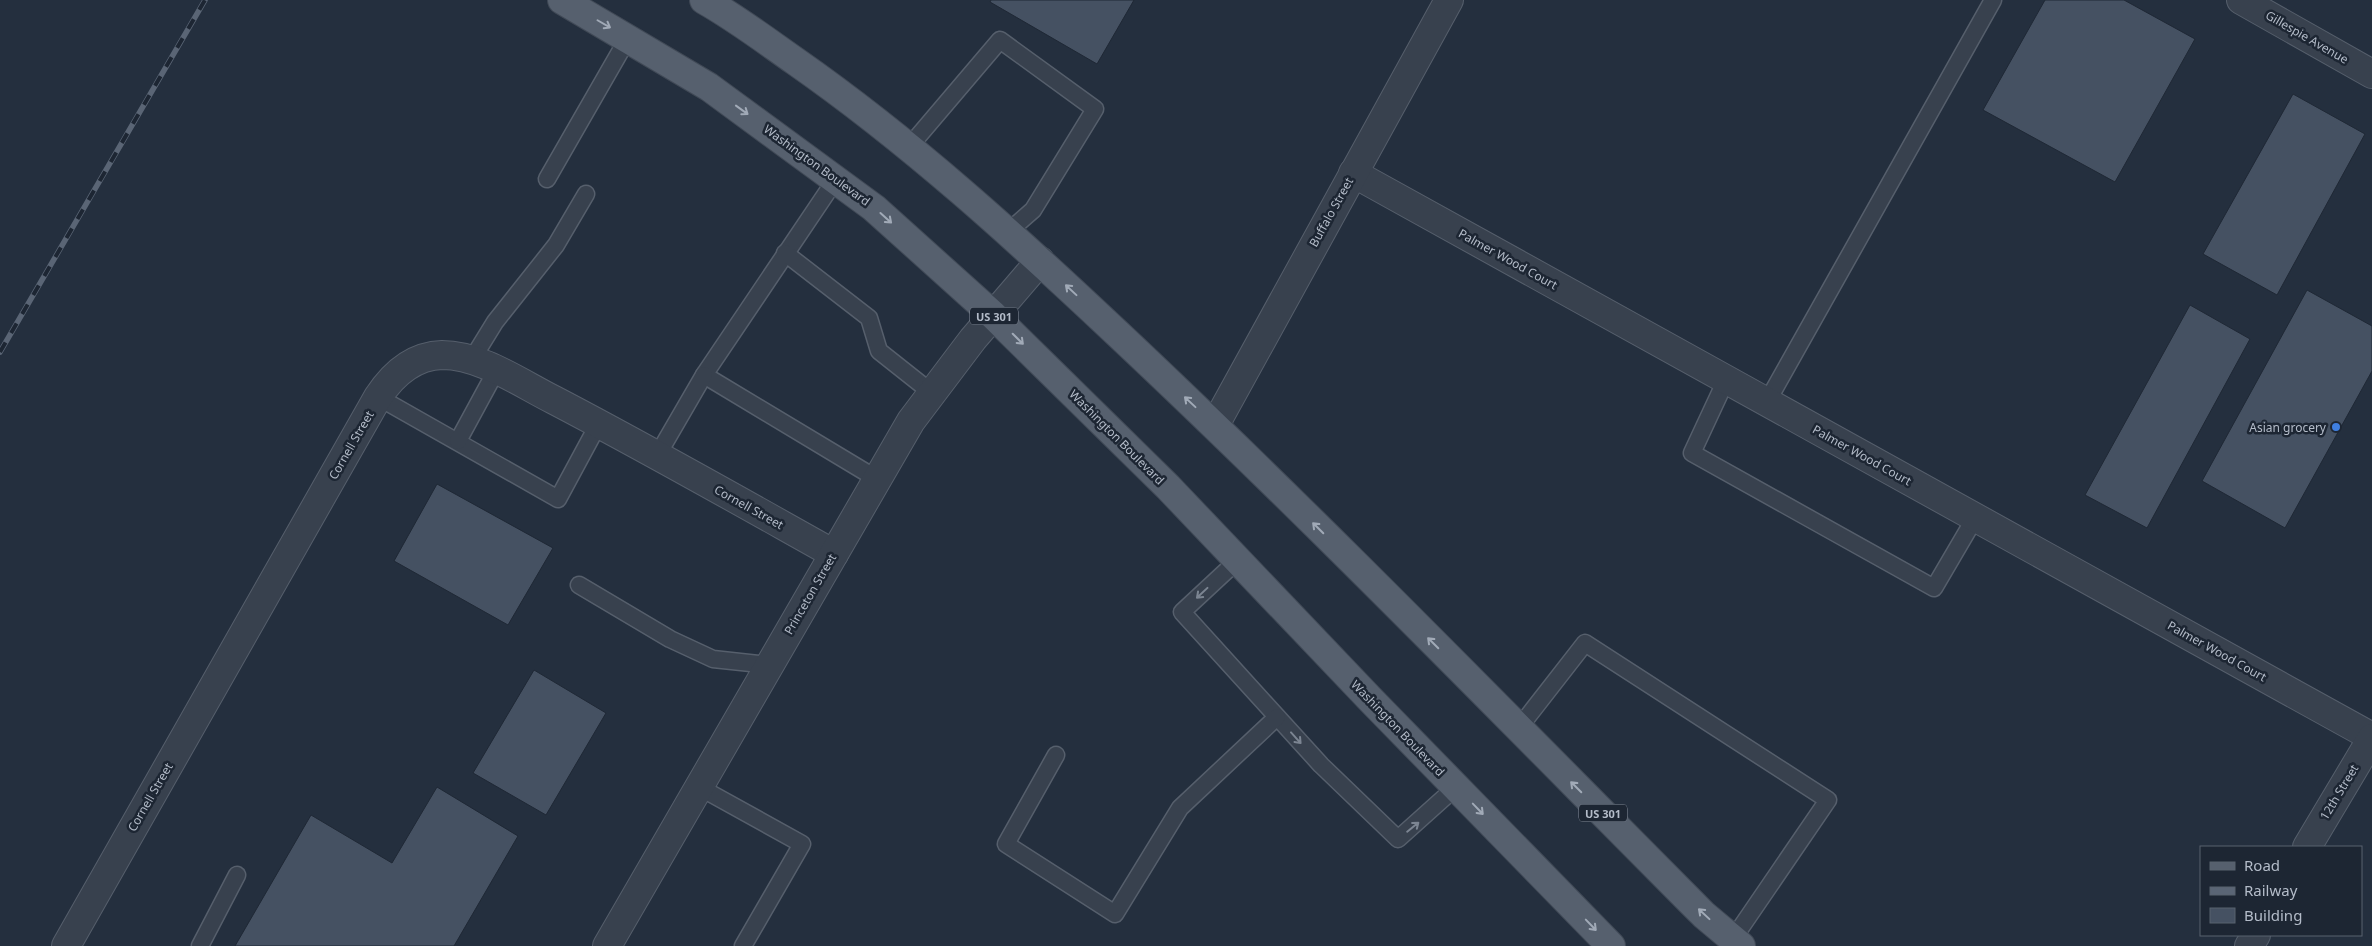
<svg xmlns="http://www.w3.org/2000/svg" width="2372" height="946" font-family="'Noto Sans',sans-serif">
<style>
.building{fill:#455162;stroke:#1f2835}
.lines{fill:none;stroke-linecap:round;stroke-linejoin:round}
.service-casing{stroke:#565f6c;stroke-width:19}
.minor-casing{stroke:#565f6c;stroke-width:30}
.tertiary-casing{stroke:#565f6c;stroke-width:30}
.primary-casing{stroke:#414a57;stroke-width:30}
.service{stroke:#38414e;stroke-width:16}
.minor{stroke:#38414e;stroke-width:28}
.tertiary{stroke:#38414e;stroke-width:28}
.primary{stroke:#56606e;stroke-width:28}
.rail-casing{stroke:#5a6575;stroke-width:5.5}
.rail{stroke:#1d2633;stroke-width:4;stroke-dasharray:11;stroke-linecap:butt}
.oneway{stroke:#a1aab7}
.oneway2{stroke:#7c8592}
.shop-dot{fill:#3f7fe0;stroke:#1d2633;stroke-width:2}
.labels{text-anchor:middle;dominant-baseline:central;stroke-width:5;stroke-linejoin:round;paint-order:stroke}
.shield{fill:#1d2633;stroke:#878f9c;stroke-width:1}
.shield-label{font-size:11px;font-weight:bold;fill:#b4bcc9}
.street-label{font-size:12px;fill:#b4bcc9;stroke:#1d2633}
.poi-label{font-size:12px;fill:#b4bcc9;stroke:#1d2633;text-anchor:end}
</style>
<rect width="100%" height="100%" fill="#242f3e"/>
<g class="building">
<path d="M991 0H1134L1097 64 990 2Z"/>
<path d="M2045 0H2124L2195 39 2115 182 1983 110Z"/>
<path d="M2293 94 2365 134 2277 295 2203 254Z"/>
<path d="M2307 290 2372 326V371L2285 528 2202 481Z"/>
<path d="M2190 305 2250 339 2147 528 2085 495Z"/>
<path d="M437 484 553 548 508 625 394 561Z"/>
<path d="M534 670 606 713 546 815 473 773Z"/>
<path d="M437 787 518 836 454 946H235L311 815 392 863Z"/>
</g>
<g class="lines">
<g class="service-casing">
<g id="service">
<path d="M909 147 1000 40 1095 109 1033 210 1008 232"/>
<path d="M547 179 628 38"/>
<path d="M836 179 704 375 877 479"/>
<path d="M785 253 869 318 879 351 932 393"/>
<path d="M471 361 495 322 556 245 586 194"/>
<path d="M1726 380 1692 453 1934 588 1975 518"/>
<path d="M378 397 558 499 599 423"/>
<path d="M1767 402 1993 0"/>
<path d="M458 441 496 371"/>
<path d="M657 456 704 375"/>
<path d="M1238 560 1182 612 1321 765 1398 839 1456 787"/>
<path d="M579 585 670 639 713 659 769 665"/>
<path d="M1518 729 1585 643 1828 800 1733 939"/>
<path d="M1056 755 1006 844 1115 914 1180 808 1277 717"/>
<path d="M699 787 802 844 743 946"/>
<path d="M200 946 237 875"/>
</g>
</g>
<g class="minor-casing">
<g id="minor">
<path d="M2241 0 2372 74"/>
<path d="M1353 173 2372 737"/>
<path d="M1215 425 1449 0"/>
<path d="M66 946 378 397C393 374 413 356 442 355 481 355 520 383 554 400 648 449 741 502 834 554"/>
<path d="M607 946 911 421 973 339 1040 261"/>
</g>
</g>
<g class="tertiary-casing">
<g id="tertiary">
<path d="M2307 847 2372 738"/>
<path d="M2249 946 2256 935"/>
</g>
</g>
<g class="primary-casing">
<g id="primary">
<path d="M562 0 709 87 874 208 993 315 1168 487 1370 699 1611 946"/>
<path d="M704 0C736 18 765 40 795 61 911 142 1015 237 1118 334 1318 522 1510 720 1704 915L1741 946"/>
</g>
</g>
<use href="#service" class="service"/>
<use href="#minor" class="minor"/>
<use href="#tertiary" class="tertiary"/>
<use href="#primary" class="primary"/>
<g class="rail-casing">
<path id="rail" d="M0 352 205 0"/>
</g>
<use href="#rail" class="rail"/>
</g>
<defs><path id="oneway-shaft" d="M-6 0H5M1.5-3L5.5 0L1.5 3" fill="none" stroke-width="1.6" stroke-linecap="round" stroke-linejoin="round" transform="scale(1.25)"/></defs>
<g class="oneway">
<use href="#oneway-shaft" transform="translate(604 24) rotate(30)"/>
<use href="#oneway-shaft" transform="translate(742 110) rotate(36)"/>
<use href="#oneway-shaft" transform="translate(886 218) rotate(42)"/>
<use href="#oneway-shaft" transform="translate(1071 290) rotate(-137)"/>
<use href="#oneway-shaft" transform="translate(1018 339) rotate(45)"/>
<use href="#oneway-shaft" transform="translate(1190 402) rotate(-137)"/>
<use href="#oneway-shaft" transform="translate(1318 528) rotate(-135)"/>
<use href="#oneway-shaft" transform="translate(1433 643) rotate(-135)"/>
<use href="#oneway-shaft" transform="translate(1576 787) rotate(-135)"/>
<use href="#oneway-shaft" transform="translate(1478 809) rotate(46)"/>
<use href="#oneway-shaft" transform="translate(1704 914) rotate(-137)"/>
<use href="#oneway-shaft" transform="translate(1591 925) rotate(46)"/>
</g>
<g class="oneway2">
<use href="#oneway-shaft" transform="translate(1202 593) rotate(137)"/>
<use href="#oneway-shaft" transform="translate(1296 738) rotate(48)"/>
<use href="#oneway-shaft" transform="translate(1413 827) rotate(-39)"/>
</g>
<circle class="shop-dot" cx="2336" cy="427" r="5"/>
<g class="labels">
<g class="shield">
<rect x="970" y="307.5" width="48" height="17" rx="4"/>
<rect x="1579" y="804.5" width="48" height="17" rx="4"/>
</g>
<g class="shield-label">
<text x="994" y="316">US 301</text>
<text x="1603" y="813">US 301</text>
</g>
<g class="street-label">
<text transform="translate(2307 37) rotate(30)">Gillespie Avenue</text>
<text transform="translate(817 165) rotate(36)">Washington Boulevard</text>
<text transform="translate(1331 212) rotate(-61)">Buffalo Street</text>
<text transform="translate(1508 259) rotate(29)">Palmer Wood Court</text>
<text transform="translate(1117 437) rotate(45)">Washington Boulevard</text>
<text transform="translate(351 445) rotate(-60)">Cornell Street</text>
<text transform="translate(1862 455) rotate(29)">Palmer Wood Court</text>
<text transform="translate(749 507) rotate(29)">Cornell Street</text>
<text transform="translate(810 594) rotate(-60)">Princeton Street</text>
<text transform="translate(2217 651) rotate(29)">Palmer Wood Court</text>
<text transform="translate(1398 728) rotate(46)">Washington Boulevard</text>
<text transform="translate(2339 792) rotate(-59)">12th Street</text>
<text transform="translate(150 797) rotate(-60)">Cornell Street</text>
</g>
<g class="poi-label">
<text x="2326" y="427">Asian grocery</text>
</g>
</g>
<rect x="2200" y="846" width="162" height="90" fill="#1d2633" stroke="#59626f"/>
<rect x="2210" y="862" width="25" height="8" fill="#56606e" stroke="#59626f"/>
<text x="2244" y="871" font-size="15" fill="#b4bcc9">Road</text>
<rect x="2210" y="887" width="25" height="8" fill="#5a6575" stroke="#59626f"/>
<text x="2244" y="896" font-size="15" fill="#b4bcc9">Railway</text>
<rect x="2210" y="908" width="25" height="15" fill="#455162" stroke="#59626f"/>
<text x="2244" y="921" font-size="15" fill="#b4bcc9">Building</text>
</svg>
